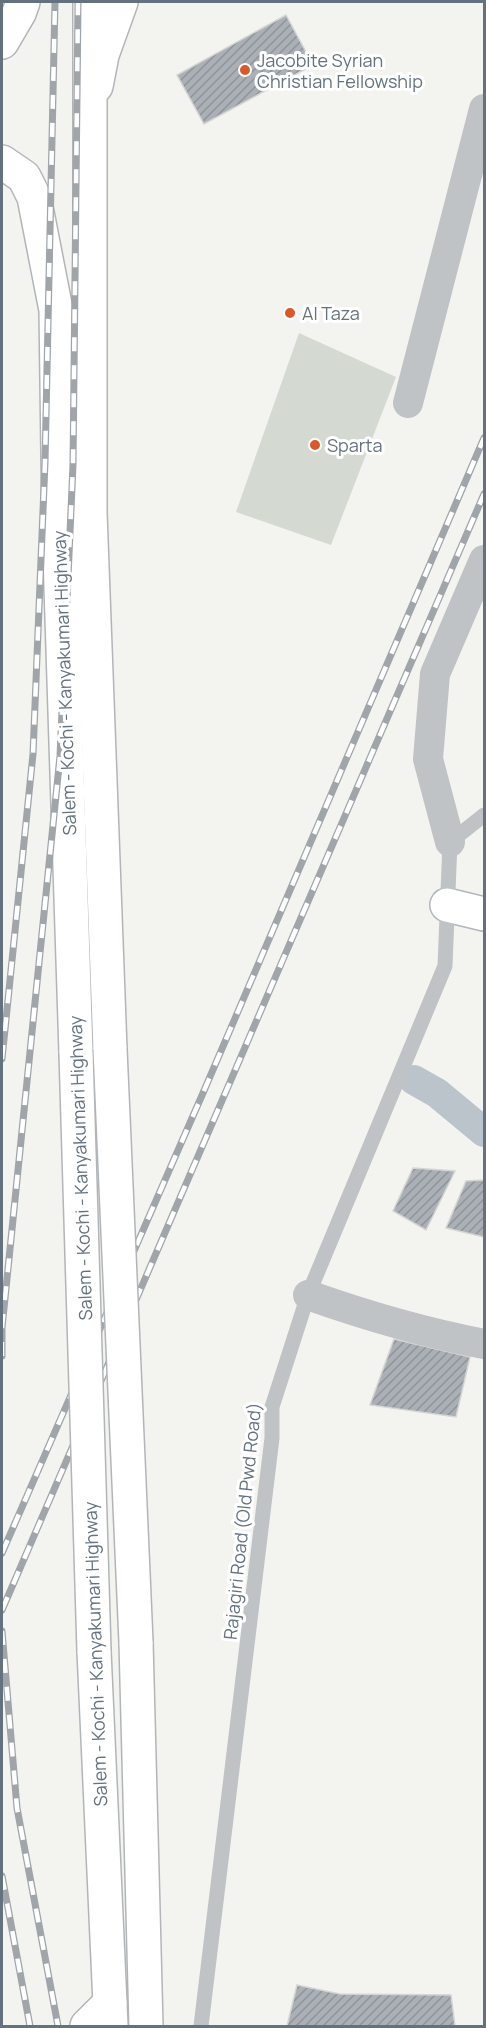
<svg xmlns="http://www.w3.org/2000/svg" width="486" height="2028" font-family="Manrope,sans-serif">
<style>
.green{fill:#d4dad1}
.lines{fill:none;stroke-linecap:round;stroke-linejoin:round}
.canal{stroke:#bac4ca;stroke-width:30}
.building{fill:url(#building-hatch);stroke:#d5d5d3;stroke-width:1.5}
.secondary-casing{stroke:#b2b6ba;stroke-width:36}
.primary-casing{stroke:#b2b6b9;stroke-width:36}
.highway-casing{stroke:#b2b5b8;stroke-width:36}
.lane{stroke:#bfc3c6;stroke-width:15}
.street{stroke:#bfc3c6;stroke-width:30}
.secondary{stroke:#fff;stroke-width:33}
.primary{stroke:#fff;stroke-width:33}
.highway{stroke:#fff;stroke-width:33}
.rail-casing{stroke:#a0a5aa;stroke-width:7}
.rail{stroke:#fff;stroke-width:4.5;stroke-dasharray:14;stroke-linecap:butt}
.highway-bridge-casing{stroke:#b2b5b8;stroke-width:36;stroke-linecap:butt}
.highway-bridge{stroke:#fff;stroke-width:33}
.poi-dot{fill:#da5929;stroke:#fff;stroke-width:2}
.labels{text-anchor:middle;dominant-baseline:central;stroke-width:6;stroke-linejoin:round;paint-order:stroke}
.poi-label{font-size:18px;fill:#64727f;stroke:#fff;text-anchor:start}
.street-label{font-size:18px;fill:#64727f;stroke:#fff}
</style>
<defs>
<pattern id="building-hatch" width="6" height="6" patternUnits="userSpaceOnUse" patternTransform="scale(1.5)"><rect width="6" height="6" fill="#aab0b5"/><path d="M-1 1l2-2M0 6l6-6M5 7l2-2" fill="none" stroke="#8e9498"/></pattern>
</defs>
<rect width="100%" height="100%" fill="#f3f4f0"/>
<path class="green" d="M299 333 396 377 331 545 236 512Z"/>
<g class="lines">
<path class="canal" d="M414 1080 437 1093 484 1132"/>
</g>
<g class="building">
<path d="M286 15 313 65 204 124 177 75Z"/>
<path d="M413 1168 455 1171 426 1230 393 1211Z"/>
<path d="M484 1180V1237L446 1228 466 1181Z"/>
<path d="M394 1339 470 1357 456 1417 370 1405Z"/>
<path d="M297 1985 340 1994 451 1995 455 2026H287Z"/>
</g>
<g class="lines">
<g class="secondary-casing">
<path id="secondary" d="M447 905 484 914"/>
</g>
<g class="primary-casing">
<g id="primary">
<path d="M96 86 102 55 121 2"/>
<path d="M87 2026 110 2003"/>
</g>
</g>
<g class="highway-casing">
<g id="highway">
<path d="M90 2V513L110 1049"/>
<path d="M2 42 19 13 23 2"/>
<path d="M2 162 24 177 34 197 56 310 59 525 76 1053"/>
<path d="M136 1642 146 2026"/>
<path d="M94 1651 111 2026"/>
</g>
</g>
<path class="lane" d="M201 2026 272 1438V1407L308 1295 445 966 450 842 484 815"/>
<g class="street">
<path d="M408 403 484 109"/>
<path d="M450 842 428 759 435 674 484 560"/>
<path d="M308 1295C367 1316 422 1332 484 1344"/>
</g>
<use href="#secondary" class="secondary"/>
<use href="#primary" class="primary"/>
<use href="#highway" class="highway"/>
<g class="rail-casing">
<g id="rail">
<path d="M2 1059 33 754 45 462 55 2"/>
<path d="M2 1356V1328L60 756 73 465 78 2"/>
<path d="M2 1553 203 1093 484 438"/>
<path d="M2 1610 484 494"/>
<path d="M2 1631 17 1808 58 2026"/>
<path d="M2 1876 30 2026"/>
</g>
</g>
<use href="#rail" class="rail"/>
<g class="highway-bridge-casing">
<g id="highway-bridge">
<path d="M110 1049 136 1642"/>
<path d="M76 1053 94 1651"/>
</g>
</g>
<use href="#highway-bridge" class="highway-bridge"/>
</g>
<g class="poi-dot">
<circle cx="245" cy="70" r="6"/>
<circle cx="290" cy="313" r="6"/>
<circle cx="315" cy="445" r="6"/>
</g>
<g class="labels">
<g class="poi-label">
<text x="257" y="60">Jacobite Syrian<tspan x="257" dy="21">Christian Fellowship</tspan></text>
<text x="302" y="313">Al Taza</text>
<text x="327" y="445">Sparta</text>
</g>
<g class="street-label">
<text transform="translate(64 683) rotate(-92)">Salem - Kochi - Kanyakumari Highway</text>
<text transform="translate(80 1168) rotate(-92)">Salem - Kochi - Kanyakumari Highway</text>
<text transform="translate(242 1521) rotate(-84)">Rajagiri Road (Old Pwd Road)</text>
<text transform="translate(95 1654) rotate(-92)">Salem - Kochi - Kanyakumari Highway</text>
</g>
</g>
<rect width="486" height="2028" fill="none" stroke="#64727f" stroke-width="6"/>
</svg>
